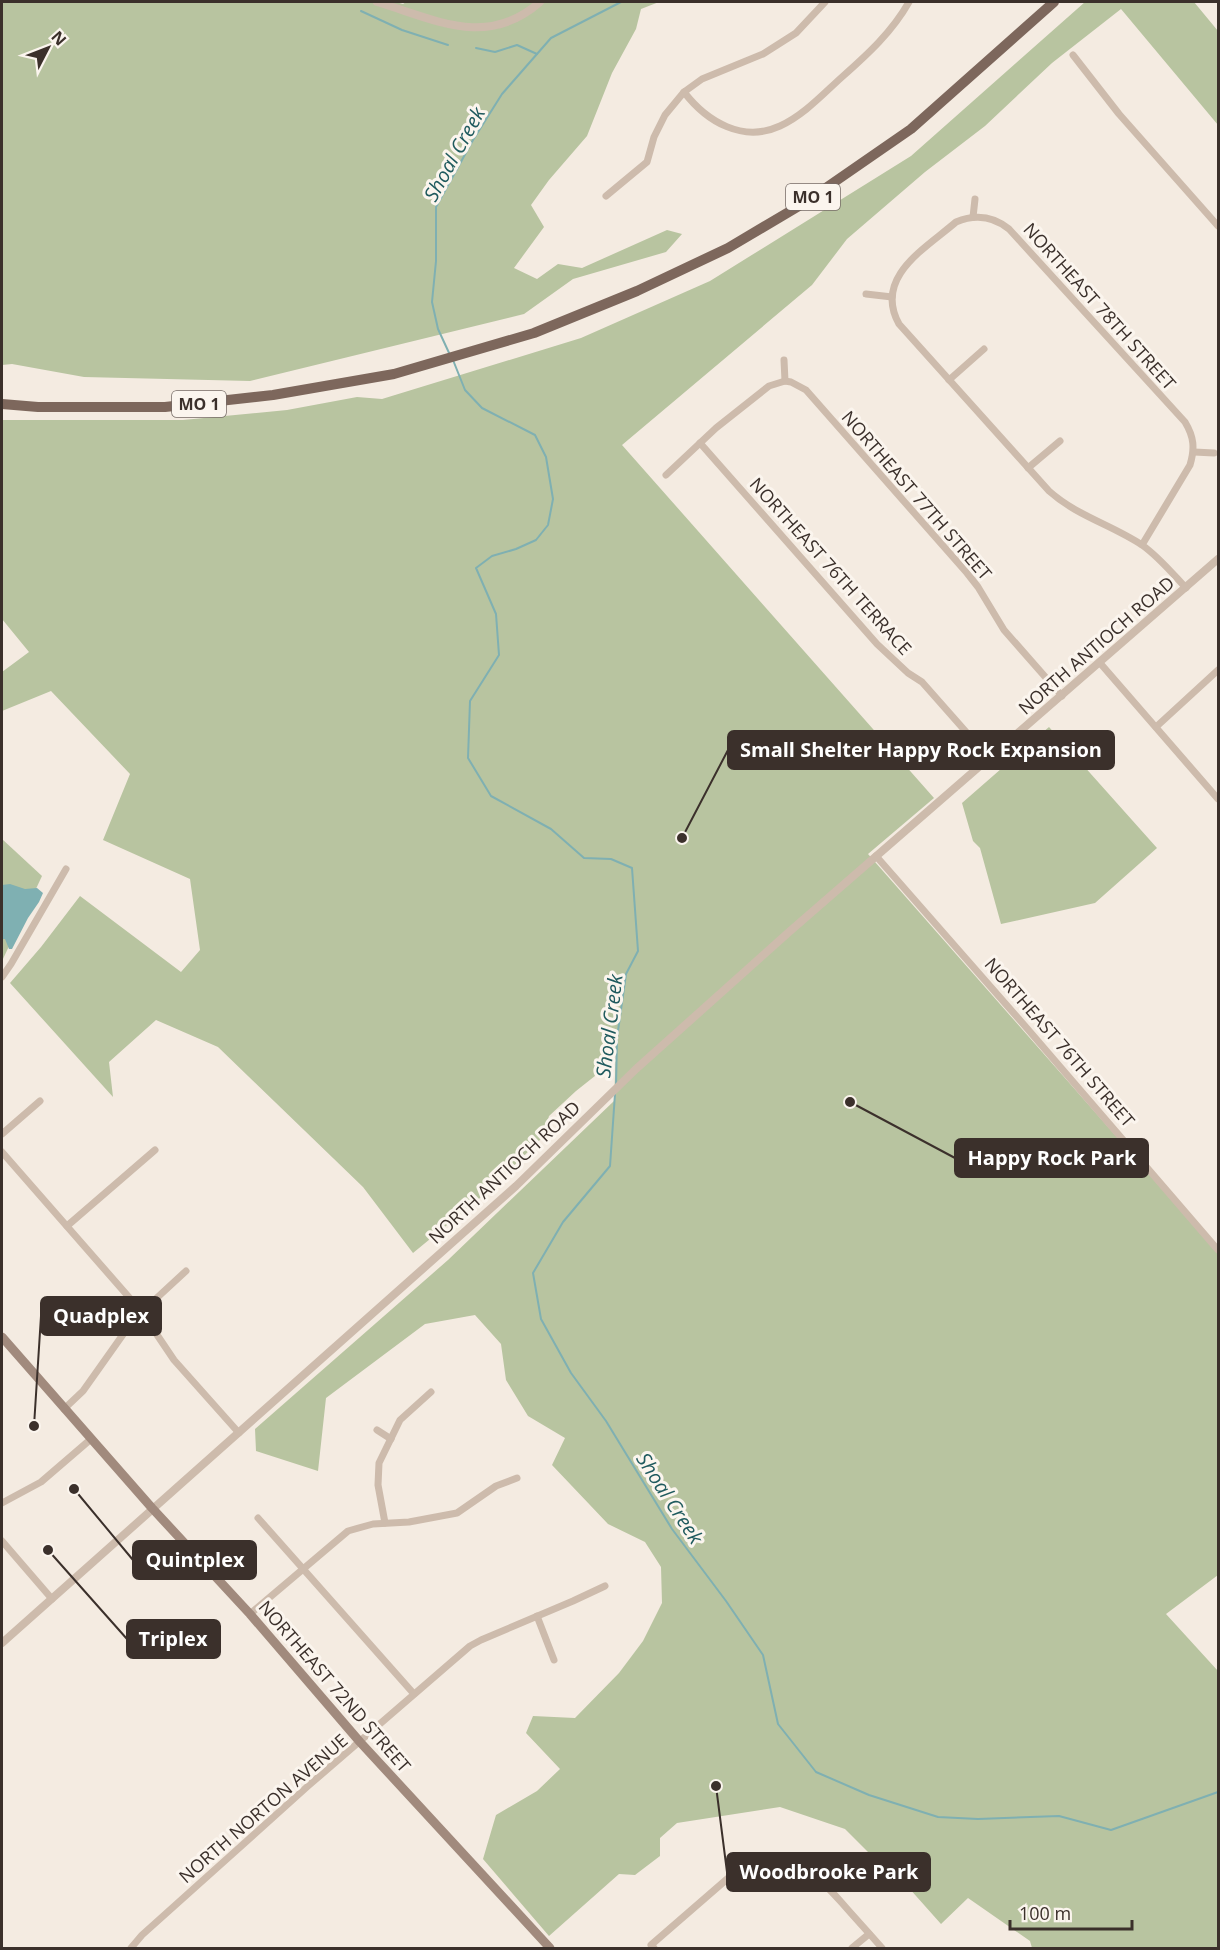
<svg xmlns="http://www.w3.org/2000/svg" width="1220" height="1950" font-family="'Open Sans',sans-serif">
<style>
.green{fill:#b8c4a0}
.water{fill:#7fb0b2}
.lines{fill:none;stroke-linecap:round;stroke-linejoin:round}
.stream{stroke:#7fb0b2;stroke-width:2}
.minor{stroke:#cdbbac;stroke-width:7}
.tertiary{stroke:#cdbbac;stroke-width:8}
.secondary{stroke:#a18a7d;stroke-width:9}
.primary{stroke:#7d675c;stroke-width:10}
.labels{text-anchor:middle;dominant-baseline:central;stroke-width:6;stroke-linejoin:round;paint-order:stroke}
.shield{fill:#fbf5ee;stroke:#756b66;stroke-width:1.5}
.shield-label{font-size:16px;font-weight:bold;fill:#3b302b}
.street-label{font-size:18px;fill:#3b302b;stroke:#fbf5ee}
.water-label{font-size:20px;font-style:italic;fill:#1f5a5e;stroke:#fbf5ee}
.leader{fill:none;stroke:#3b302b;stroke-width:2}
.callout-dot{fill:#3b302b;stroke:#fbf5ee;stroke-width:2}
.callout{fill:#3b302b;stroke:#3b302b;stroke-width:2}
.callout-label{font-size:20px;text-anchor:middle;font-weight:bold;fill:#fff}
</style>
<rect width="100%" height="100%" fill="#f4ebe1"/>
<g class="green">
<path d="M2 2H396L403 4 406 2H659L641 9 636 29 612 73 587 136 549 180 531 205 544 227 514 268 537 279 558 264 582 268 667 230 682 234 666 252 573 279 524 314 250 381 84 377 12 364 2 365Z"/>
<path d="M1085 2H1194L1218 31V125L1121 9 1052 63 985 126 925 172 847 239 812 285 622 445 934 798 868 854 1218 1252V1575L1166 1614 1218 1671V1948H1032L1030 1941 968 1898 941 1924 892 1869H885L845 1829 780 1807 677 1823 660 1838V1856L635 1875 619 1874 549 1936 483 1859 496 1815 537 1791 560 1769 526 1733 533 1716 575 1718 619 1673 643 1641 662 1603 661 1567 645 1542 608 1524 552 1465 565 1438 528 1416 506 1380 501 1344 475 1315 425 1324 326 1398 318 1471 256 1451 255 1429 448 1260 614 1101 616 1050 606 1060 605 1068 576 1091 549 1116 543 1137 486 1193 413 1253 363 1187 218 1047 156 1020 109 1062 113 1097 10 983 41 947 80 896 181 972 200 950 190 879 103 840 130 774 51 691 2 711V672L29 652 2 619V420H183L287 410 357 397 382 399 581 338 710 281 911 156Z"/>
<path d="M1049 727 1157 848 1095 903 1001 924 980 848 973 841 962 803Z"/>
<path d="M2 839 42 876 2 961Z"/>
</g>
<path class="water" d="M10 884 25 889 37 888 43 893 39 902 28 918 12 949H9L5 939H2V885Z"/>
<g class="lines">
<g class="stream">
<path d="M361 11 402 30 448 45"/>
<path d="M476 48 495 52 517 45 537 54"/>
<path d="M450 355 438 329 432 302 436 261V207L473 140 502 94 551 38 621 2"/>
<path d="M453 360 465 390 482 408 535 435 546 457 553 499 548 525 536 540 516 549 492 556 476 568 496 614 499 655 470 701 468 758 491 796 551 829 584 858 611 859 632 868 638 951 626 974 617 1038 616 1086"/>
<path d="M615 1094 610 1166 563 1222 533 1273 541 1319 571 1373 606 1421 672 1529 726 1601 763 1655 778 1724 816 1772 869 1795 938 1817 978 1819 1059 1816 1111 1830 1218 1792"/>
</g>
<g class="minor">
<path d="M1073 55 1119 114 1218 226"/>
<path d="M684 92C707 122 743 143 780 126 804 115 823 94 842 77 868 54 892 32 909 2"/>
<path d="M606 196 647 162 654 137 665 115 684 92 702 79 763 54 796 33 825 2"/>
<path d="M973 217 975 199"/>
<path d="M866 294 892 297"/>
<path d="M784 360 785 381"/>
<path d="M949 380 984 349"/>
<path d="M700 443 877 644 908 673 922 682 990 759"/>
<path d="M1194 452 1214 453"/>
<path d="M1028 468 1060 441"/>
<path d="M666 475 716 428 769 386 785 381 791 382 806 390 967 573 978 587 1004 630 1062 696"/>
<path d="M1142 545 1190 465C1195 448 1194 437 1185 422L1009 229C993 216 975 214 956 222 926 248 873 277 899 324L1049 491C1077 516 1112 525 1142 545 1159 557 1172 573 1186 588"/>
<path d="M1100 663 1218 799"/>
<path d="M1156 727 1218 670"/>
<path d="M876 856 1025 1026 1218 1250"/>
<path d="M2 977 11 964 66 869"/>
<path d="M2 1134 40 1101"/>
<path d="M2 1152 141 1311 174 1360 239 1433"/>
<path d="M67 1226 155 1150"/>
<path d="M64 1409 83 1391 134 1319 186 1271"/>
<path d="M377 1430 391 1439"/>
<path d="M2 1503 41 1482 91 1439"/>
<path d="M258 1518 414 1694"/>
<path d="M385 1523 378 1485 379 1463 400 1420 431 1392"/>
<path d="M2 1541 52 1599"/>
<path d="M250 1614 348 1531 373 1524 409 1522 457 1513 496 1486 517 1478"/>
<path d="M537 1616 554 1660"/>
<path d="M131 1948 142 1935 308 1786 470 1646 481 1640 573 1601 605 1586"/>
<path d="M654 1948 651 1945 734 1873C783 1845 809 1866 842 1903 855 1918 869 1933 882 1948"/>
<path d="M852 1948 869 1934"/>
</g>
<g class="tertiary">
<path d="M377 2C434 19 487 49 540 2"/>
<path d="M2 1643 516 1186 636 1069 789 932 1218 559"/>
</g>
<path class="secondary" d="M2 1337 152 1508 250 1614 360 1742 550 1948"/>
<path class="primary" d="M2 404 38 407H165L273 395 394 374 534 333 637 291 728 248 804 203 911 129 1054 2"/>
</g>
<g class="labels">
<g class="shield">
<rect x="786" y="184" width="54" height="26" rx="4.5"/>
<rect x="172" y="391" width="54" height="26" rx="4.5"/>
</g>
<g class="shield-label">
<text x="813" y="197">MO 1</text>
<text x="199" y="404">MO 1</text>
</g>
<g class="street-label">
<text transform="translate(1100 306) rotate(48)">NORTHEAST 78TH STREET</text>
<text transform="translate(917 495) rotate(49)">NORTHEAST 77TH STREET</text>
<text transform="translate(831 566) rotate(48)">NORTHEAST 76TH TERRACE</text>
<text transform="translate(1096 645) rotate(-41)">NORTH ANTIOCH ROAD</text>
<text transform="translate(1060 1042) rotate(49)">NORTHEAST 76TH STREET</text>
<text transform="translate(504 1172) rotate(-43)">NORTH ANTIOCH ROAD</text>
<text transform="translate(335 1686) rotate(49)">NORTHEAST 72ND STREET</text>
<text transform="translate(263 1808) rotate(-41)">NORTH NORTON AVENUE</text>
</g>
<g class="water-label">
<text transform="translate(454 154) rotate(-61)">Shoal Creek</text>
<text transform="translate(609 1026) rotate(-83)">Shoal Creek</text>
<text transform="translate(670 1498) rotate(57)">Shoal Creek</text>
</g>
</g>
<path class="leader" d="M682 838L728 750M850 1102L955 1158M34 1426L41 1316M74 1489L133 1560M48 1550L127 1639M716 1786L727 1872"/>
<g class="callout-dot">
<circle cx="682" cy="838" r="6"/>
<circle cx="850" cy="1102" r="6"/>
<circle cx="34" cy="1426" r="6"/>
<circle cx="74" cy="1489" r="6"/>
<circle cx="48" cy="1550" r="6"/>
<circle cx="716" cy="1786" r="6"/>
</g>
<g class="callout">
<rect x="728" y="731" width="386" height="38" rx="6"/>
<rect x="955" y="1139" width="193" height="38" rx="6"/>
<rect x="41" y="1297" width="120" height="38" rx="6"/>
<rect x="133" y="1541" width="123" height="38" rx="6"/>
<rect x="127" y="1620" width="93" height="38" rx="6"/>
<rect x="727" y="1853" width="203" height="38" rx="6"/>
</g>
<g class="callout-label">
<text x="921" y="757">Small Shelter Happy Rock Expansion</text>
<text x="1052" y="1165">Happy Rock Park</text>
<text x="101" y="1323">Quadplex</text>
<text x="195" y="1567">Quintplex</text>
<text x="173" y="1646">Triplex</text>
<text x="829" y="1879">Woodbrooke Park</text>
</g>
<rect width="1220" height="1950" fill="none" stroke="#3b302b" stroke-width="6"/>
<g transform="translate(48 48) rotate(48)" stroke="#fbf5ee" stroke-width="4.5" paint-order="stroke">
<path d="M0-4.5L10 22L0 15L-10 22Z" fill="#3b302b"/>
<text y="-9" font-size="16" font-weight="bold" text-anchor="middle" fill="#3b302b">N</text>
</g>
<path d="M1010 1920v9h122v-9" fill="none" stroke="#3b302b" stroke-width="3"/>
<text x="1019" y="1920" font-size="18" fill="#3b302b" stroke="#fbf5ee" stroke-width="4.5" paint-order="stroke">100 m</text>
</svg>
